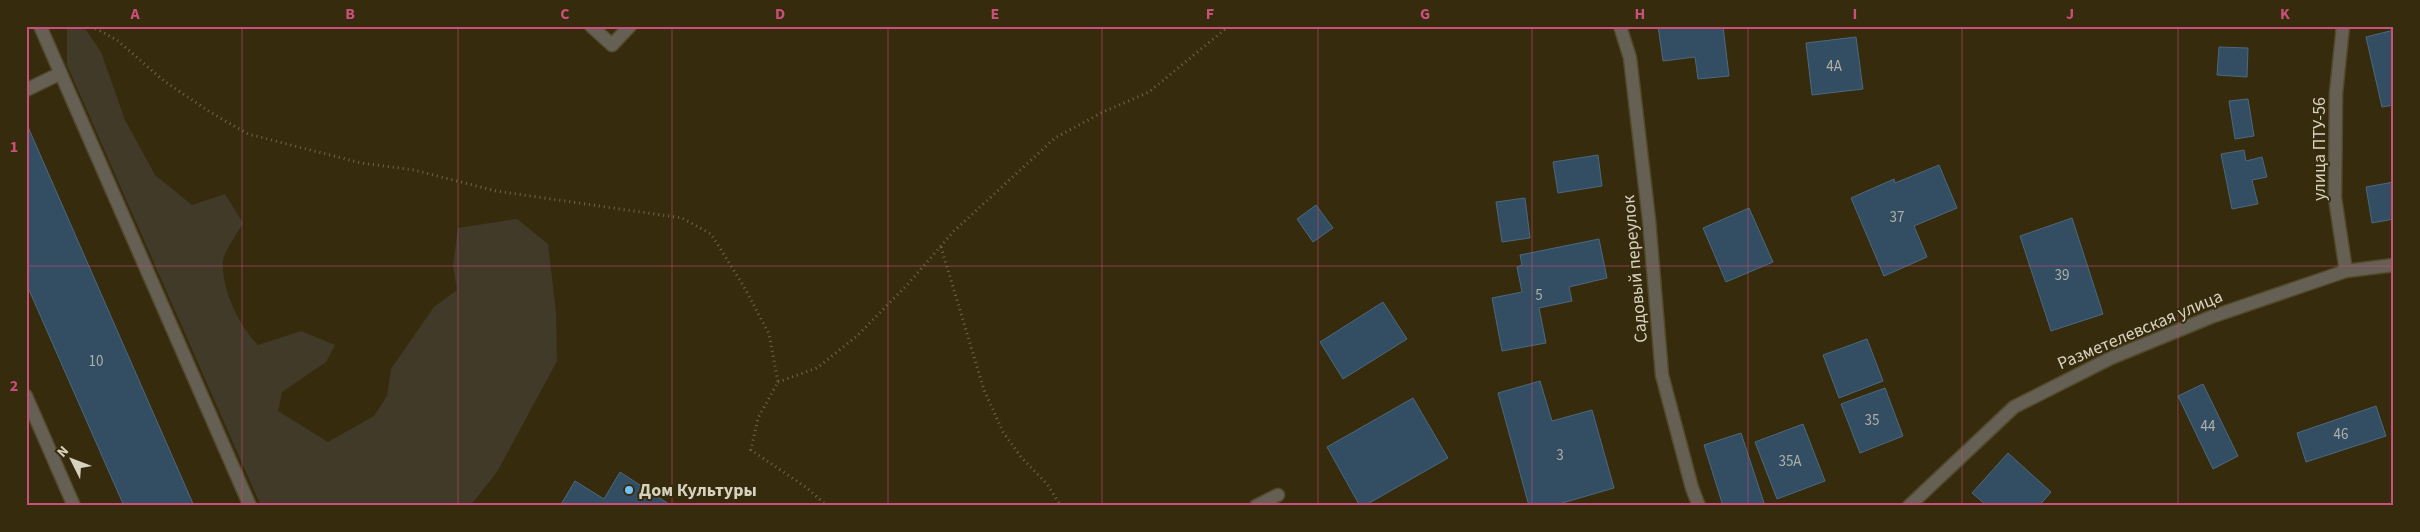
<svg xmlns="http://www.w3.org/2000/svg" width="2420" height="532" font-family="'Source Sans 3',sans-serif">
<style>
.green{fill:#413a28}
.building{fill:#334e62;stroke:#4c687e}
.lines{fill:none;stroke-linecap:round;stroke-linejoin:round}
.minor-casing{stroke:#534a2d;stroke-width:15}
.path{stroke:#6e664b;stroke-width:3;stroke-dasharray:1 4;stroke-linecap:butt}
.minor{stroke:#656053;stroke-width:12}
.grid{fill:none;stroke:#c85079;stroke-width:1;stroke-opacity:0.55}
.poi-dot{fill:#75c0f6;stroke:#362c0d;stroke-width:2}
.labels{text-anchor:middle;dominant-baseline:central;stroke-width:4;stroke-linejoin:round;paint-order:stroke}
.number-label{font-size:15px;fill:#aeb0a8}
.street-label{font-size:18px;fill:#d7d1c0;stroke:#362c0d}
.poi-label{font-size:18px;font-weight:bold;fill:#d7d1c0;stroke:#362c0d;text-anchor:start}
.neatline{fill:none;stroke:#c85079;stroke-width:2}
.grid-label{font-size:16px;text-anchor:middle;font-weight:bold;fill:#c85079}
</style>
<rect width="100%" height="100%" fill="#362c0d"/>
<path class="green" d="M67 26 86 30 101 52 125 120 155 175 192 205 225 194 243 223C238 232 224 252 223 261 221 288 239 326 258 345L301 331 335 345 326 362 282 392 278 411 328 442 374 416 387 396 391 369 434 307 457 290 453 266 458 228 517 219 548 244 556 312 557 361 497 472 470 506H261L67 65Z"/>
<g class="building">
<path d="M1658 26H1723L1729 76 1698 79 1695 57 1663 61Z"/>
<path d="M2394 30V105L2382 107 2366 37Z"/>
<path d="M1856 37 1863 89 1812 95 1806 43Z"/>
<path d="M2219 47 2248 48 2247 77 2217 75Z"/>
<path d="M2248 99 2254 136 2235 139 2229 101Z"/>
<path d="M28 127 194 506H124L26 283V128Z"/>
<path d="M2244 150 2246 161 2262 157 2267 177 2252 180 2258 204 2232 209 2221 154Z"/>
<path d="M1598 155 1602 186 1558 193 1553 162Z"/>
<path d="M1939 165 1957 208 1914 226 1927 257 1884 276 1851 198 1894 179 1895 183Z"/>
<path d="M2394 182V219L2372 223 2366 187Z"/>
<path d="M1525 198 1530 238 1502 242 1496 202Z"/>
<path d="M1316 205 1333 228 1313 242 1297 219Z"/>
<path d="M1749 208 1773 262 1726 282 1703 228Z"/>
<path d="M2072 218 2103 314 2051 331 2020 236Z"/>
<path d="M1599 239 1607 278 1569 287 1572 301 1539 308 1546 343 1502 351 1492 298 1522 292 1517 267 1522 265 1520 255Z"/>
<path d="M1383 302 1407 339 1343 379 1320 342Z"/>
<path d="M1867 339 1883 381 1839 398 1823 355Z"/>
<path d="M1540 381 1552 421 1592 410 1614 488 1552 506H1529L1498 393Z"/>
<path d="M2203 384 2238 456 2213 469 2178 396Z"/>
<path d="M1885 388 1903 436 1860 453 1841 404Z"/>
<path d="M1413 398 1448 458 1364 506H1360L1327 447Z"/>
<path d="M2376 406 2386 436 2306 462 2297 433Z"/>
<path d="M1803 424 1825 481 1777 499 1755 442Z"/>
<path d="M1741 433 1764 503 1757 506H1723L1704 445Z"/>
<path d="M2008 453 2051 492 2039 506H1987L1972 493Z"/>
<path d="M620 472 672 506H560L575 481 604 499Z"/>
</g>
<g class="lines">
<g class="minor-casing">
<g id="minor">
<path d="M40 26 250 506"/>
<path d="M591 26 612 45 630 26"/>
<path d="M1620 26 1630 58 1649 220 1662 375 1692 488 1699 506"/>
<path d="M2343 26 2336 93 2335 198 2346 271"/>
<path d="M26 90 59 74"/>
<path d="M26 396 74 506"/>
<path d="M1256 506 1278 495"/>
<path d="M1909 506 2014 407 2111 358 2211 317 2346 271 2394 265"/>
</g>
</g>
<g class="path">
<path d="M91 26 117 40 164 81 210 112 248 134 361 163 414 170 496 191 682 218 711 234 743 285 769 334 778 382 758 418 751 450 807 488 827 506"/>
<path d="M941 247 984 390 1003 432 1021 457 1047 484 1061 506"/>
<path d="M778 382 817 368 857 336 907 285 954 231 1055 138 1101 113 1149 92 1229 26"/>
</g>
<use href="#minor" class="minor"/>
</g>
<path class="grid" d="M242 26V506M458 26V506M672 26V506M888 26V506M1102 26V506M1318 26V506M1532 26V506M1748 26V506M1962 26V506M2178 26V506M26 266H2394"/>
<circle class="poi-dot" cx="629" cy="490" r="5"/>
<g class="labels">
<g class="number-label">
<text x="1834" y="66">4А</text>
<text x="1897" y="217">37</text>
<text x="2062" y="275">39</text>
<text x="1539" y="295">5</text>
<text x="96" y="361">10</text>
<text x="1872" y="420">35</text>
<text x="2208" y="426">44</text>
<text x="2341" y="434">46</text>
<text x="1560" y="455">3</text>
<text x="1790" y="461">35А</text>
</g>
<g class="street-label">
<text transform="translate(2319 149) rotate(-90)">улица ПТУ-56</text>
<text transform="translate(1635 269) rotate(-95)">Садовый переулок</text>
<text transform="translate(2140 330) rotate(-23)">Разметелевская улица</text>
</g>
<g class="poi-label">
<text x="639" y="490">Дом Культуры</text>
</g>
</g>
<rect width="2420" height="532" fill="none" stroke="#362c0d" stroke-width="55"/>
<g transform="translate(72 460) rotate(312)" stroke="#362c0d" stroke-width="4" paint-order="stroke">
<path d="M0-4L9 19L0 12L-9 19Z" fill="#d7d1c0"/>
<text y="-8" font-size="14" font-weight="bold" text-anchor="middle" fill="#d7d1c0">N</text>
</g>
<rect x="28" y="28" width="2364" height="476" class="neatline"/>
<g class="grid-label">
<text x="135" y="19">A</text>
<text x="350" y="19">B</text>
<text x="565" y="19">C</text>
<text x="780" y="19">D</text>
<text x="995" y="19">E</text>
<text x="1210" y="19">F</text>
<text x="1425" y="19">G</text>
<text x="1640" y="19">H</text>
<text x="1855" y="19">I</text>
<text x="2070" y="19">J</text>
<text x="2285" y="19">K</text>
<text x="14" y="152">1</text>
<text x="14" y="391">2</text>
</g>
</svg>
